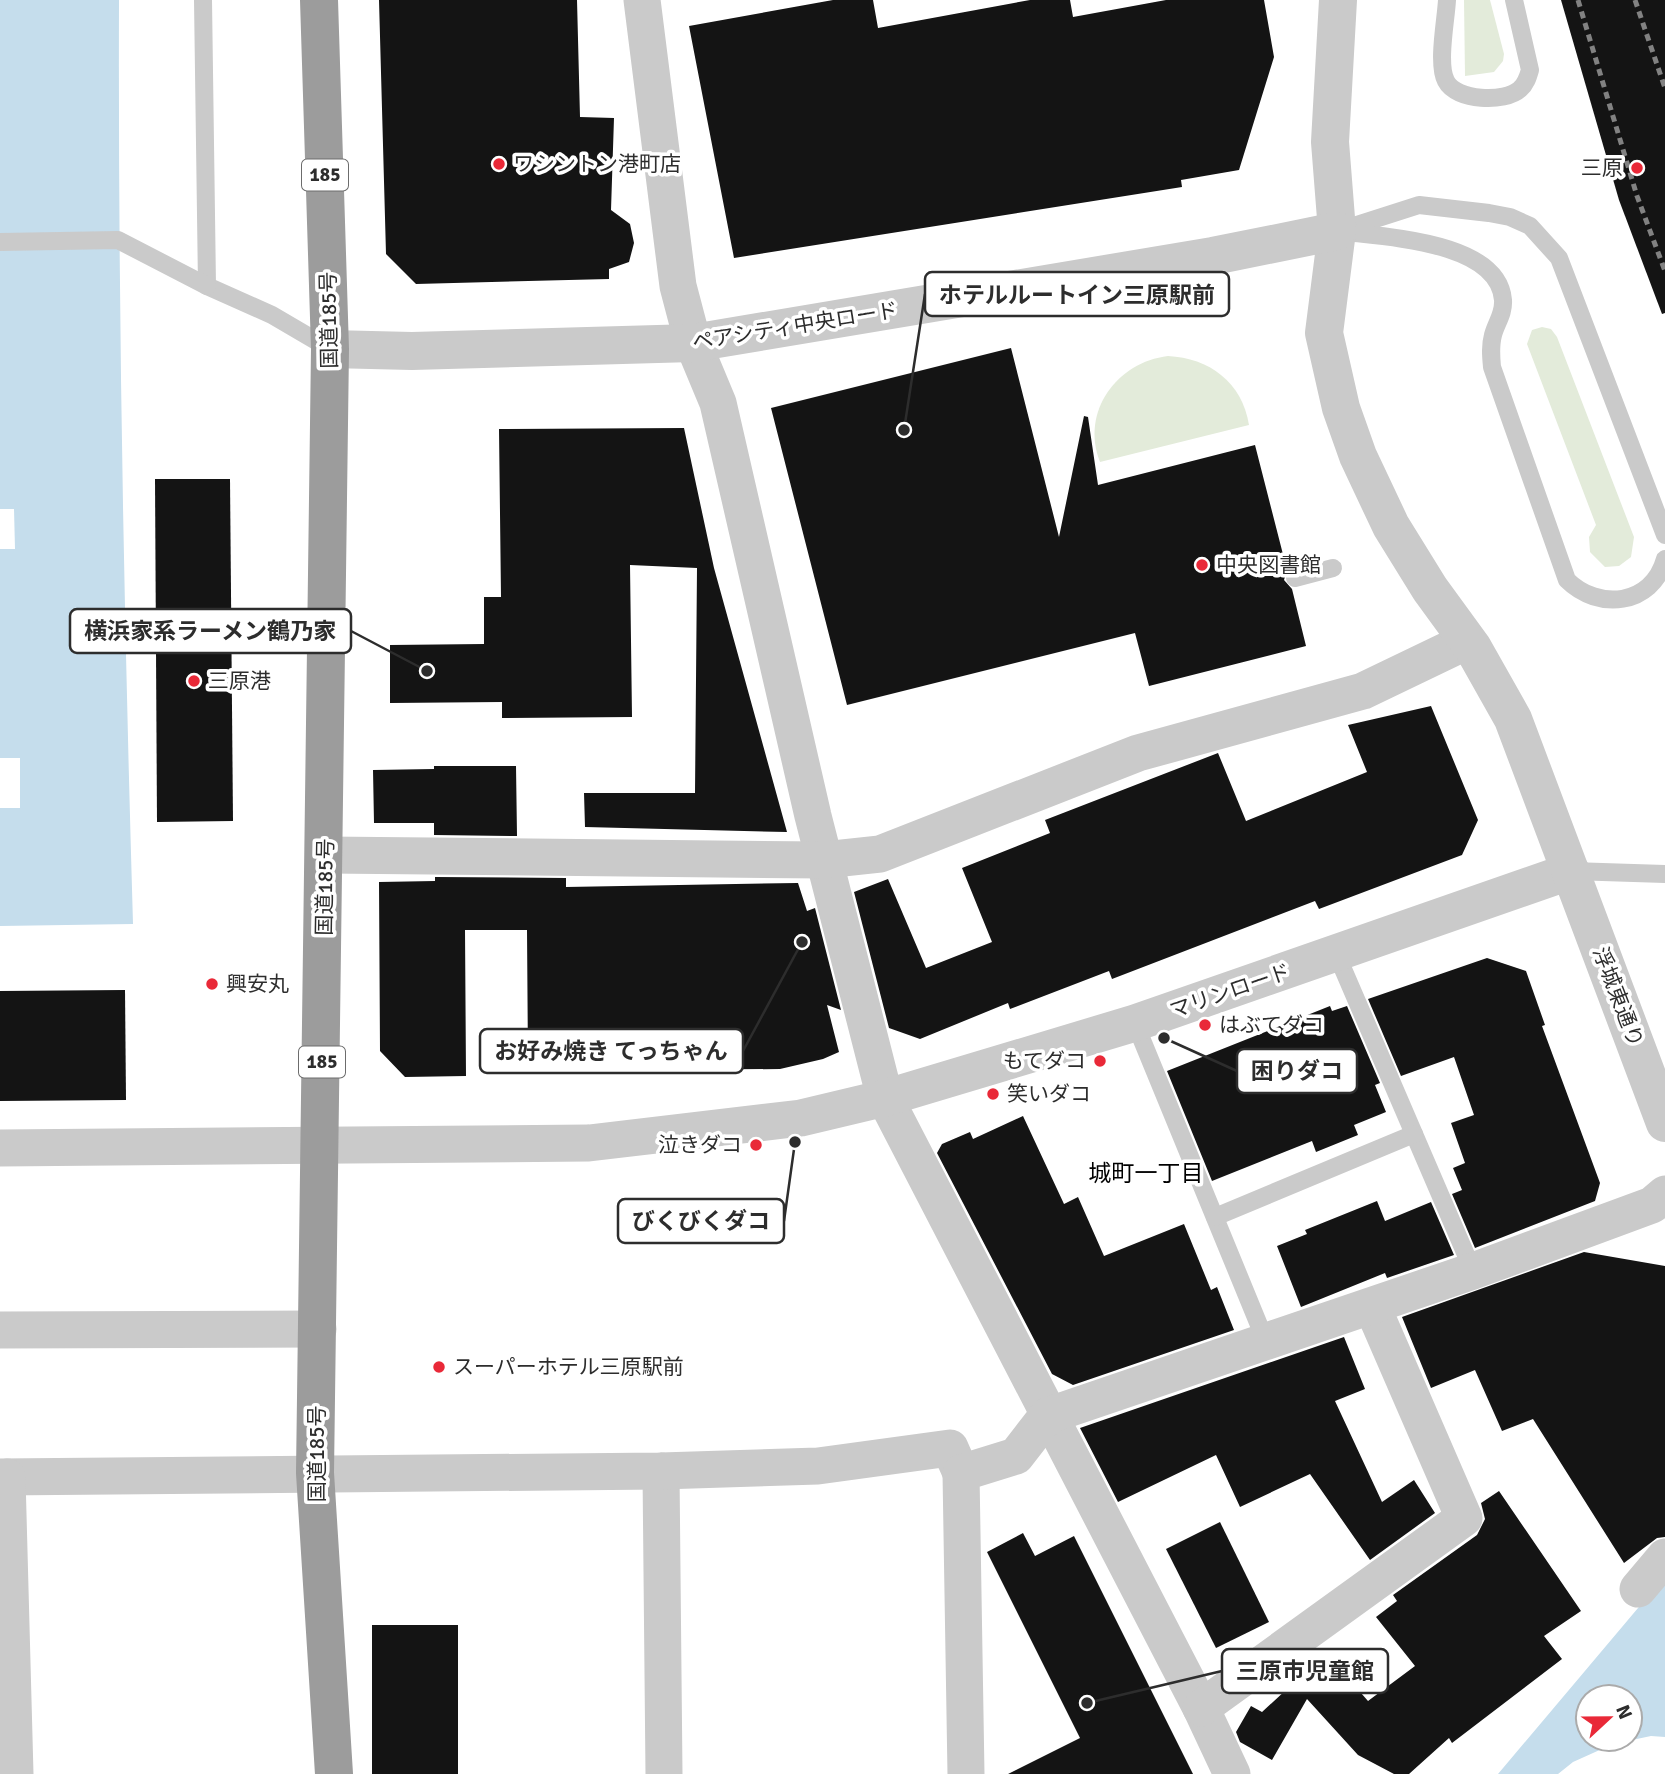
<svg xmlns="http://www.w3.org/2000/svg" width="1665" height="1774" font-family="Signika,'Noto Sans JP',sans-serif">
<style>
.green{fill:#e3ebda}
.water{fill:#c5ddec;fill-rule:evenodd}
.pier{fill:#fff}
.building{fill:#141414}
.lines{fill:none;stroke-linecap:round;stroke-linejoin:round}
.service{stroke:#cacaca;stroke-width:18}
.minor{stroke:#cacaca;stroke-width:37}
.tertiary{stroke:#cacaca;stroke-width:38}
.trunk{stroke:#9c9c9c;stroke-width:38}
.rail{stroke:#828282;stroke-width:5;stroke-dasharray:7 5;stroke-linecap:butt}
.poi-dot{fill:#e92938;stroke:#fff;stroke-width:2.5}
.labels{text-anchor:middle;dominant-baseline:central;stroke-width:7;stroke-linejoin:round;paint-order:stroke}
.shield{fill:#fff;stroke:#6c6c6c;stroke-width:2}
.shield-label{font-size:19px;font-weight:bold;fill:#2d2d2d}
.poi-label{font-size:21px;fill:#2d2d2d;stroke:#fff;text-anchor:start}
.street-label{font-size:21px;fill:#2d2d2d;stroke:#fff}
.neighbourhood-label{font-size:23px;fill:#000;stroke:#fff}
.leader{fill:none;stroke:#2d2d2d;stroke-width:2.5}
.callout-dot{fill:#2d2d2d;stroke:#fff;stroke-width:2.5}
.callout{fill:#fff;stroke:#2d2d2d;stroke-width:2.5}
.callout-label{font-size:23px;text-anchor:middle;font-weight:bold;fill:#2d2d2d}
</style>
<rect width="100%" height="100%" fill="#fff"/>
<g class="green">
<path d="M1464 0H1490L1504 54 1503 61 1494 72 1465 76Z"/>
<path d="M1542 327 1551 329 1557 337 1634 537 1631 557 1619 566 1605 567 1590 552 1589 537 1596 525 1527 344 1532 330Z"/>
<path d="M1168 356C1209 358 1242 382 1249 425L1100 462C1080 412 1117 362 1168 356Z"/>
</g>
<g class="water">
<path d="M0 0H119C118 308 124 616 133 924L0 926Z"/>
<path d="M1665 1576V1737L1651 1736 1613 1744 1573 1762 1558 1774H1498ZM1588 1697H1630V1739H1588Z"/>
</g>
<g class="pier">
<path d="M0 509H14L15 549H0Z"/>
<rect x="0" y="758" width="20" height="50"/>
</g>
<g class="building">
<path d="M379 0H577L580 117 614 118 611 210 630 224 634 243 629 262 609 269V279L416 284 386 254Z"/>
<path d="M833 0H873L878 28 1030 0H1070L1073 17 1166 0H1264L1274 57 1239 170 1181 180 1182 187 734 258 689 26Z"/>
<path d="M1561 0H1665V313L1662 314 1619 200Z"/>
<path d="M1011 348 1059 537 1084 416 1088 417 1098 485 1255 445 1287 570 1284 580 1292 589 1306 646 1149 686 1135 633 847 705 771 408Z"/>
<path d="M684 428 714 568 787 832 585 827 584 793H695L697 568 630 565 632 717 502 718V702L390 703V645L484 644V597H501L499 429Z"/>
<path d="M155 479H230L233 821 157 822Z"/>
<path d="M1431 706 1478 820 1462 855 1319 909 1315 901 1112 979 1109 971 1010 1009 1008 1003 920 1039 889 1028 854 892 888 879 926 968 992 942 962 868 1050 833 1045 820 1218 753 1246 821 1367 772 1348 725Z"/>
<path d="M434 766H516L517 836 434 835V823H374L373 770 434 769Z"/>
<path d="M435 877 566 878V887L798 883 807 911 815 908 841 1010 827 1005 839 1052 823 1059 780 1069 647 1070 616 1069V1065L528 1063 527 930H465L466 1076 405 1077 380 1051 379 882 435 881Z"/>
<path d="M1487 958 1526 971 1545 1025 1542 1026 1600 1183 1595 1201 1475 1248 1452 1194 1462 1190 1453 1168 1465 1163 1451 1123 1474 1115 1454 1057 1401 1076 1368 999Z"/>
<path d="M125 990 126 1100 0 1101V991Z"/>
<path d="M1330 1006 1332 1011 1347 1006 1380 1083 1375 1085 1386 1112 1354 1125 1358 1135 1316 1152 1312 1141 1212 1181 1167 1071Z"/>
<path d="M1023 1116 1064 1204 1078 1197 1104 1256 1184 1224 1211 1290 1217 1287 1234 1330 1073 1385 1052 1374 937 1153 942 1144 970 1132 973 1139Z"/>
<path d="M1377 1201 1385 1221 1431 1202 1454 1255 1387 1278 1385 1273 1301 1307 1277 1246 1307 1234 1305 1230Z"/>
<path d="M1584 1252 1665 1266V1537L1657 1538 1624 1563 1533 1419 1502 1431 1475 1370 1431 1388 1402 1317Z"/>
<path d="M1344 1337 1365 1389 1335 1401 1382 1502 1414 1480 1435 1513 1370 1560 1310 1474 1240 1507 1216 1455 1118 1502 1080 1428Z"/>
<path d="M1499 1491 1581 1611 1544 1636 1562 1659 1452 1743 1449 1738 1409 1774H1394L1358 1755 1307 1699 1272 1760 1240 1742 1236 1732 1251 1706 1262 1712 1326 1653 1368 1701 1415 1666 1376 1617 1397 1601 1393 1595 1477 1535 1485 1519 1481 1503Z"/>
<path d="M1220 1522 1269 1622 1216 1648 1166 1549Z"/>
<path d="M1023 1533 1035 1556 1074 1536 1193 1774H1008L1080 1738 987 1552Z"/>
<rect x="372" y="1625" width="86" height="149"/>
</g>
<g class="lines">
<g class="service">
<path d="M203 0 207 286 272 315 330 349"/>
<path d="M1447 0C1446 20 1437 64 1446 81 1456 101 1505 103 1520 89 1526 84 1528 77 1530 70L1514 0"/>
<path d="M1341 230 1419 205 1489 213 1510 217 1530 226 1559 258 1665 535"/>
<path d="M1337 231C1381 237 1498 240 1503 300 1504 314 1496 323 1493 335 1490 346 1491 356 1492 367L1567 580C1598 611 1652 606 1665 559"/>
<path d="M0 242 118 240 207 286"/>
<path d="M1295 578 1333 568"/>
<path d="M1571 871 1665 874"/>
<path d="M1337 955 1473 1271"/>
<path d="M1135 1023 1266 1342"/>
<path d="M1215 1217 1414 1134"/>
</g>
<g class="minor">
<path d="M642 0 678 286 693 343 718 403 813 816 885 1098 1201 1708 1232 1774"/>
<path d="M326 855 824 860 880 854 1138 753 1363 691 1467 641"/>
<path d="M0 1148 589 1143 801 1118 885 1098 1135 1023 1571 871"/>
<path d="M0 1330 318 1329"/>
<path d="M661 1471 664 1774"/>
<path d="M0 1477 661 1471 818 1466 950 1448 961 1473"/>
<path d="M7 1477 15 1774"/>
<path d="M1638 1589 1665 1557"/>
<path d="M1201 1708 1464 1518 1372 1306"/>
<path d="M966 1774 961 1473 1016 1456 1047 1416 1473 1271 1652 1205 1665 1194"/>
</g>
<g class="tertiary">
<path d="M1338 0 1330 142 1337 231 1324 333 1341 408 1358 456 1391 526 1430 589 1473 648 1513 719 1665 1123"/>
<path d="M330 349 412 351 693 343 1213 256 1337 231"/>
</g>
<path class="trunk" d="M319 0 330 349 315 1473 334 1774"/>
<g class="rail">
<path d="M1578 0 1637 196 1665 271"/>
<path d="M1635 0 1665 88"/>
</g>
</g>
<g class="poi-dot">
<circle cx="499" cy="164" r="7"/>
<circle cx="1637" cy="168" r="7"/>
<circle cx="1202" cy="565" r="7"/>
<circle cx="194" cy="681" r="7"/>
<circle cx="212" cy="984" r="7"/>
<circle cx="1205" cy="1025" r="7"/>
<circle cx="1100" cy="1061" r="7"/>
<circle cx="993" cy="1094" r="7"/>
<circle cx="756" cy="1145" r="7"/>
<circle cx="439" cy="1367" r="7"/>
</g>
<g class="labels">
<g class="shield">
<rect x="302" y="159.5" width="46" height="31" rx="5"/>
<rect x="299" y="1046.5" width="46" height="31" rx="5"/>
</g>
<g class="shield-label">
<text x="325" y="175">185</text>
<text x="322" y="1062">185</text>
</g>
<g class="poi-label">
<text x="513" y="164">ワシントン港町店</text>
<text x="1623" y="168" text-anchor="end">三原</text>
<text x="1216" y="565">中央図書館</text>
<text x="208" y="681">三原港</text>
<text x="226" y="984">興安丸</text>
<text x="1219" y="1025">はぶてダコ</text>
<text x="1086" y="1061" text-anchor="end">もてダコ</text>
<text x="1007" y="1094">笑いダコ</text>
<text x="742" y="1145" text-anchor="end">泣きダコ</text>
<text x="453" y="1367">スーパーホテル三原駅前</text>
</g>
<g class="street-label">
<text transform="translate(329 320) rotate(-91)">国道185号</text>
<text transform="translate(795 326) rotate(-9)">ペアシティ中央ロード</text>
<text transform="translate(325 887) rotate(-89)">国道185号</text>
<text transform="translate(1230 991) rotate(-19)">マリンロード</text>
<text transform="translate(1618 997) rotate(69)">浮城東通り</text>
<text transform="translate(317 1454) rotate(-90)">国道185号</text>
</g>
<g class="neighbourhood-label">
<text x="1146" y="1173">城町一丁目</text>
</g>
</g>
<path class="leader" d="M904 430L925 294M427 671L351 631M802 942L743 1051M1164 1038L1237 1071M795 1142L784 1221M1087 1703L1222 1671"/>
<g class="callout-dot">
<circle cx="904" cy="430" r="7"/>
<circle cx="427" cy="671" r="7"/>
<circle cx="802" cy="942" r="7"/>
<circle cx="1164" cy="1038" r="7"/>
<circle cx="795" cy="1142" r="7"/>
<circle cx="1087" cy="1703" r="7"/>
</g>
<g class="callout">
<rect x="925" y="272" width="304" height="44" rx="7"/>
<rect x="70" y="609" width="281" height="44" rx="7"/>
<rect x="480" y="1029" width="263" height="44" rx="7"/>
<rect x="1237" y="1049" width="120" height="44" rx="7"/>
<rect x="618" y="1199" width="166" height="44" rx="7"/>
<rect x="1222" y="1649" width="166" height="44" rx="7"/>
</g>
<g class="callout-label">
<text x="1077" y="303">ホテルルートイン三原駅前</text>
<text x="210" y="639">横浜家系ラーメン鶴乃家</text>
<text x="611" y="1059">お好み焼き てっちゃん</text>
<text x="1297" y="1079">困りダコ</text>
<text x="701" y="1229">びくびくダコ</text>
<text x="1305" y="1679">三原市児童館</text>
</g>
<g transform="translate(1609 1718) rotate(68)"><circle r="33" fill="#ffffff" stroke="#ababab" stroke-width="2"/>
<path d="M0-5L12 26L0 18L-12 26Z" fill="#e92938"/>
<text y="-10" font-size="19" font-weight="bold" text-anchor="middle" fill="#2d2d2d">N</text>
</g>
</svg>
